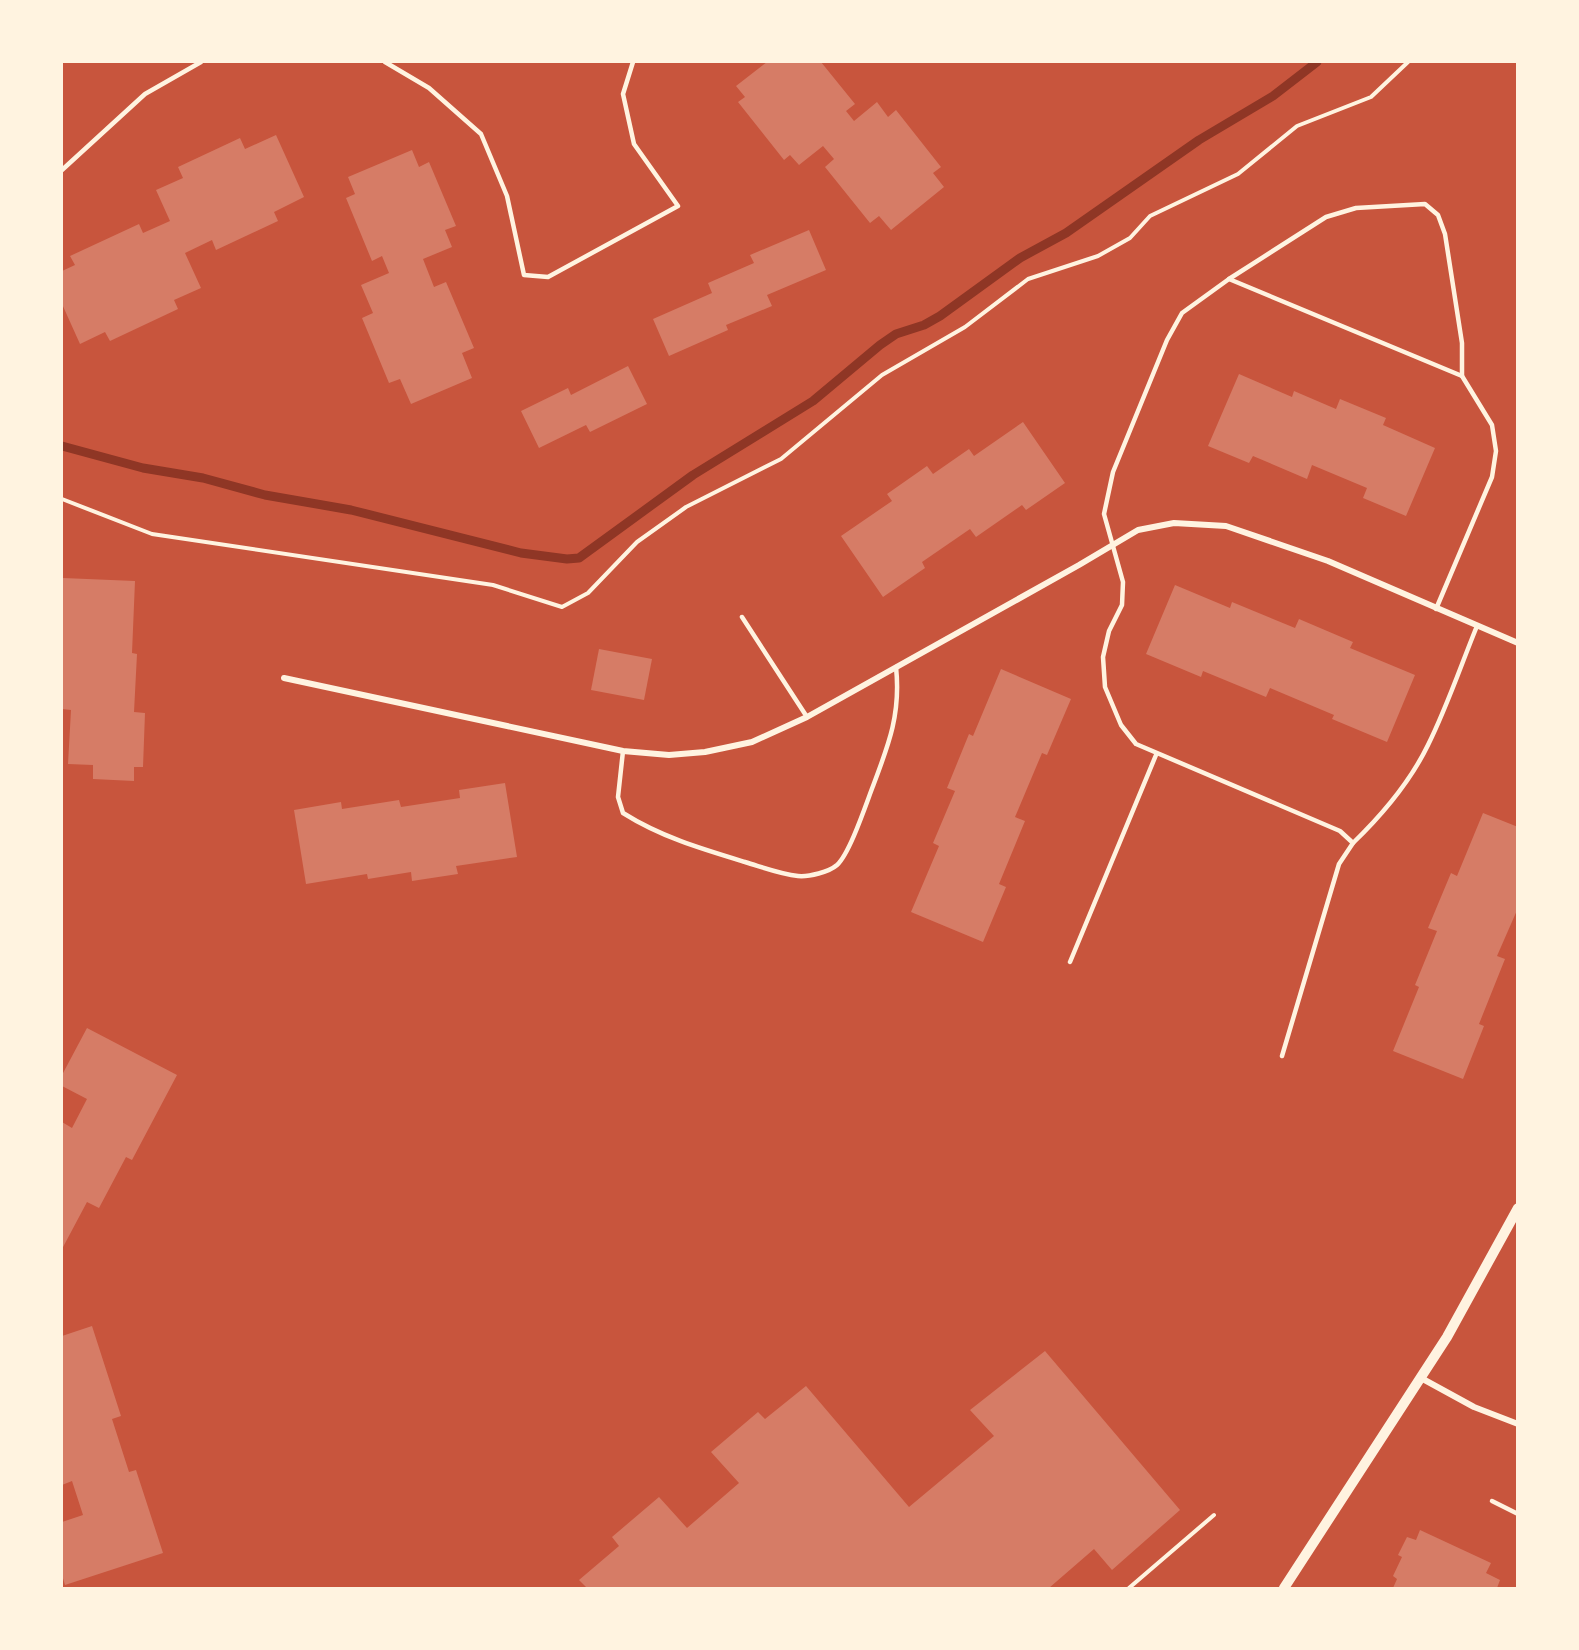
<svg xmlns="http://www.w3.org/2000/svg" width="1579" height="1650" font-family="'Varela Round',sans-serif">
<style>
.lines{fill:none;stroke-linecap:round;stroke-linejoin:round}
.stream{stroke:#8f3625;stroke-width:9}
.building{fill:#d67c66}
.path{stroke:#fff3e0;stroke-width:4}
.service{stroke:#fff3e0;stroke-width:4.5}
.minor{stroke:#fff3e0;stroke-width:6}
.tertiary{stroke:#fff3e0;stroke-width:10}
</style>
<rect width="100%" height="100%" fill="#c8553d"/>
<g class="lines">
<path class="stream" d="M62 446 143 468 203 478 265 495 351 510 521 553 567 559 579 558 693 475 813 401 880 345 896 334 924 325 940 316 1020 258 1066 233 1199 140 1273 96 1317 62"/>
</g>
<g class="building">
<path d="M767 62H821L855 104 846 111 854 121 877 102 888 117 896 110 941 167 933 173 944 187 891 230 879 216 870 223 825 167 834 159 823 146 799 165 790 155 784 160 738 102 745 97 736 86Z"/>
<path d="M276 135 304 197 274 212 278 221 216 250 212 240 185 253 201 288 174 300 178 309 110 341 105 332 80 344 62 304V271L75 265 70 256 139 224 143 233 170 221 156 190 183 178 178 167 240 138 245 149Z"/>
<path d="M412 150 419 167 429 162 456 226 445 230 452 247 423 259 434 287 446 282 474 348 462 353 472 378 411 404 400 379 389 383 362 318 373 313 361 285 389 273 382 256 372 261 346 198 355 194 348 177Z"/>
<path d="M809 230 826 270 767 295 772 306 726 325 728 330 669 356 653 319 712 293 708 283 754 263 750 255Z"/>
<path d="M628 366 647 404 590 432 586 425 539 448 521 411 568 388 571 395Z"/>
<path d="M1239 374 1292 397 1294 391 1336 409 1340 399 1386 418 1383 425 1435 448 1406 516 1363 498 1367 488 1312 465 1307 479 1253 456 1249 463 1208 446Z"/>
<path d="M1023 422 1065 483 1026 510 1022 505 976 537 970 529 922 562 925 568 883 597 841 536 892 501 887 494 927 466 933 474 969 449 974 456Z"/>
<path d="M63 578 135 581 132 653 137 654 134 712 145 713 143 767H134V781L93 779V765L68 764 71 710 62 709Z"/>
<path d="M1175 585 1230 608 1232 602 1295 628 1299 619 1353 642 1350 648 1415 675 1387 742 1332 719 1334 715 1270 688 1266 697 1203 671 1201 677 1146 654Z"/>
<path d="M599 649 652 659 644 700 591 690Z"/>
<path d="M1001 669 1071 699 1047 755 1042 753 1015 817 1025 821 999 884 1006 887 983 942 911 912 939 846 933 843 955 791 947 788 969 734 973 736Z"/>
<path d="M505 783 517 857 456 866 458 874 412 881 411 872 368 879 367 874 306 884 294 810 341 802 342 809 399 800 401 807 460 798 459 790Z"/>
<path d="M1483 813 1518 827V908L1497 956 1505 959 1479 1024 1484 1026 1463 1079 1393 1051 1419 987 1415 985 1437 931 1428 928 1451 873 1457 876Z"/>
<path d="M87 1028 177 1075 132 1160 126 1157 99 1208 87 1202 62 1249V1122L72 1128 87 1099 62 1086V1075Z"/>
<path d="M92 1326 121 1416 112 1419 129 1472 136 1470 163 1553 65 1585 62 1575V1522L83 1515 72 1481 62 1485V1336Z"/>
<path d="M1045 1351 1180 1510 1112 1570 1094 1549 1049 1588H587L579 1580 619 1546 612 1537 659 1497 687 1528 739 1483 711 1452 758 1412 765 1419 806 1386 909 1507 994 1436 970 1410Z"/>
<path d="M1420 1530 1491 1563 1486 1573 1500 1580 1497 1588H1393L1397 1579 1393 1576 1402 1557 1398 1555 1407 1537 1416 1540Z"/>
</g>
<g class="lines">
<g class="path">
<path d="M62 499 152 534 493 585 562 607 588 593 637 542 686 507 781 459 882 375 965 327 1028 279 1098 256 1130 238 1150 216 1238 174 1297 126 1371 97 1408 62"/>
<path d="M1129 1588 1214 1515"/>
</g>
<g class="service">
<path d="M385 62 429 88 481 134 507 196 524 275 548 277 678 206 634 144 623 94 633 62"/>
<path d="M62 170 145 94 201 62"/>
<path d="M1229 279 1462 376"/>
<path d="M1436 609 1492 477 1496 451 1492 425 1462 376V343L1445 234 1438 215 1425 204 1356 208 1326 217 1229 279 1182 313 1167 340 1113 472 1104 514 1123 582 1122 605 1109 631 1103 657 1105 687 1121 725 1136 744 1340 831 1353 843C1382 815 1410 782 1428 745 1447 707 1461 665 1477 626"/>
<path d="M742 617 807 717"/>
<path d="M623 751 618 797 623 813C661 837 702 849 745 862 762 867 780 874 798 876 809 877 829 872 837 865 850 853 866 804 873 786 889 744 901 713 896 667"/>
<path d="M1070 962 1156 755"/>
<path d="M1282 1056 1339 864 1353 843"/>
<path d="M1492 1501 1518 1514"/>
</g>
<g class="minor">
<path d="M284 678 623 751 669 755 705 752 752 742 807 717 1079 565 1138 530 1174 523 1226 526 1328 561 1518 643"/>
<path d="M1421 1378 1474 1407 1518 1424"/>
</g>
<path class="tertiary" d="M1284 1588 1447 1337 1518 1208"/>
</g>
<rect width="1579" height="1650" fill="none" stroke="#fff3e0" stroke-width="126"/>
</svg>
